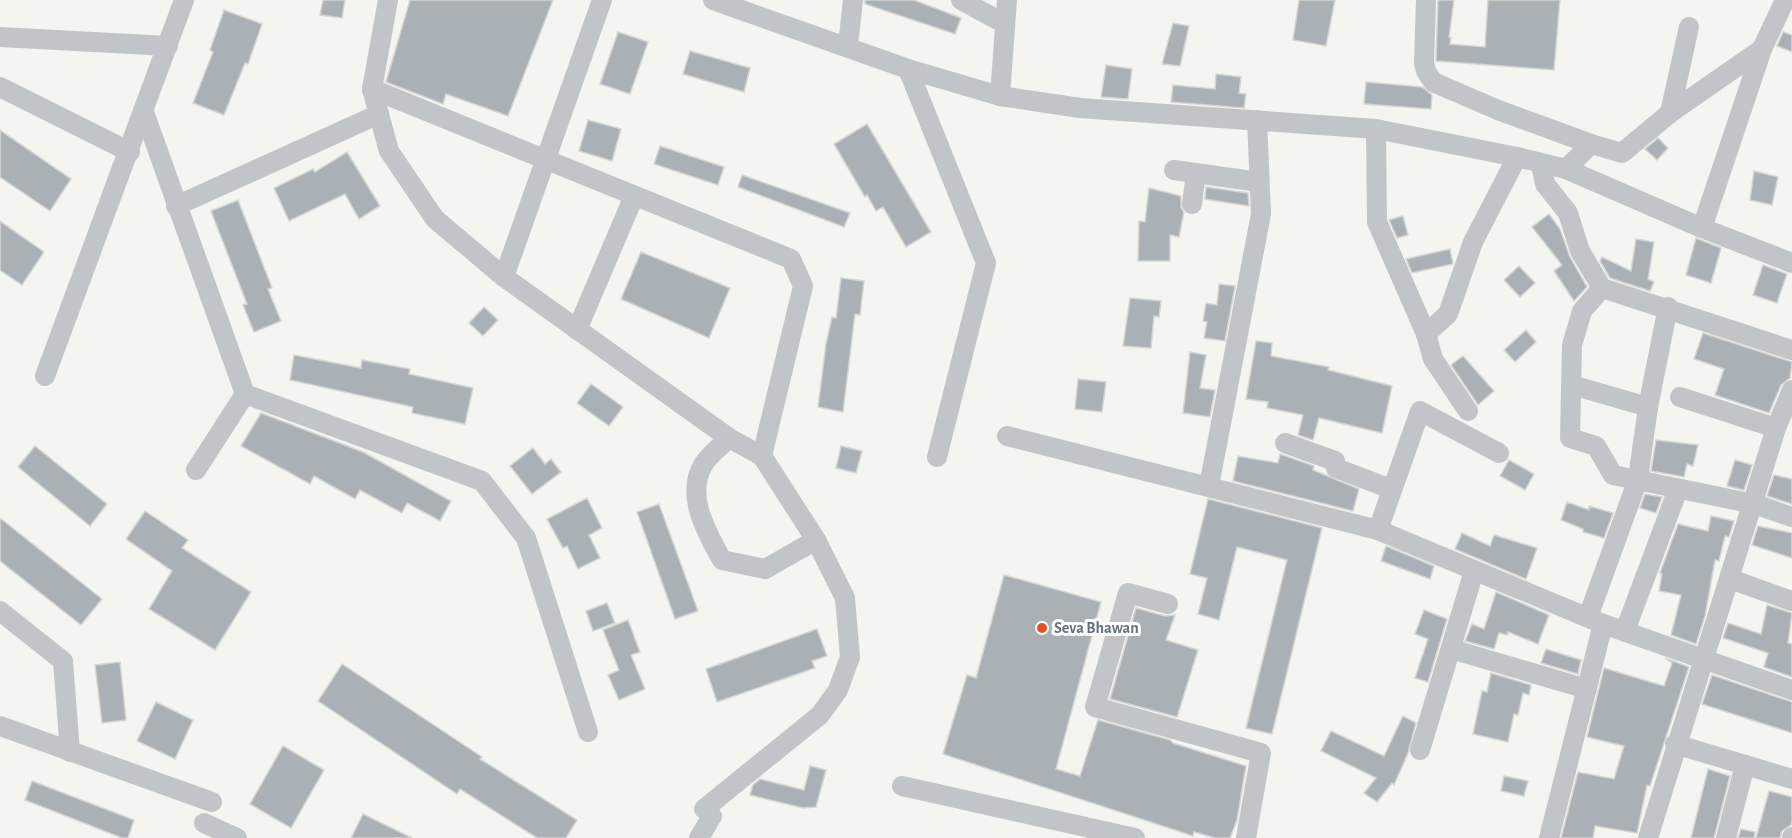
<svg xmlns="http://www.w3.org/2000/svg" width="1792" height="838" font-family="'Alegreya Sans',sans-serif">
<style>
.building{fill:#aab1b6;stroke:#d5d5d3;stroke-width:1.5}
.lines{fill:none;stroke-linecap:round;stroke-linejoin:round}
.minor{stroke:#c1c5c8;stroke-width:20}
.poi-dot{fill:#e45220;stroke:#fff;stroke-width:2}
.labels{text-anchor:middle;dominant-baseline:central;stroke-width:6;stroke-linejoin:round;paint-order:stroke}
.poi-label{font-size:16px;font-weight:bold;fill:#637381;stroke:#fff;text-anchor:start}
</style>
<rect width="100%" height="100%" fill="#f4f4f0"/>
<g class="building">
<path d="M323 0H345L342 18 320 15Z"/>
<path d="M410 0H553L508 116 446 94 443 104 386 82Z"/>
<path d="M865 0H914L961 18 955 34 865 4Z"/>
<path d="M1299 0H1335L1326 46 1293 40Z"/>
<path d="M1438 0H1454L1449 37 1451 38 1450 44 1485 47 1488 0H1560L1554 70 1436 61Z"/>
<path d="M224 10 262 24 248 64 245 63 224 115 193 103 213 52 210 50Z"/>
<path d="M1173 23 1189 26 1180 66 1162 64Z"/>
<path d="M618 32 648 42 630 94 600 84Z"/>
<path d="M1783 32 1792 35V52L1777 46Z"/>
<path d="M690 51 750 68 744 92 683 74Z"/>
<path d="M1106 65 1132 69 1128 99 1101 97Z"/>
<path d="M1216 74 1241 77 1239 93 1246 94 1244 108 1171 102 1173 85 1215 89Z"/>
<path d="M1366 82 1422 87 1432 95 1431 109 1364 104Z"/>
<path d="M588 120 621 129 612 161 579 151Z"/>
<path d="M867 124 931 232 906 247 883 207 876 211 867 195 865 197 834 144Z"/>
<path d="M0 130 71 179 50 211 0 177Z"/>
<path d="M1658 138 1668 148 1657 160 1645 149Z"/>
<path d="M660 146 724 167 718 185 654 164Z"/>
<path d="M347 152 380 206 359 219 345 194 289 221 274 188 313 169 315 172Z"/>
<path d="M1754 171 1778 177 1772 205 1750 200Z"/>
<path d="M742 175 850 213 844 227 738 187Z"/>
<path d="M1206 187 1248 193 1249 206 1205 199Z"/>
<path d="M1149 188 1181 196V208L1184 212 1179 237 1170 235V261H1138L1139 221 1145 222Z"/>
<path d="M238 200 272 288 268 289 281 321 254 332 243 305 247 304 211 211Z"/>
<path d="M1549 214 1560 229 1570 257 1587 287 1574 301 1554 271 1562 265 1532 227Z"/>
<path d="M1403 216 1408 235 1397 238 1389 220Z"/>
<path d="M0 221 44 252 22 285 0 270Z"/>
<path d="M1696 238 1721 248 1711 283 1686 275Z"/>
<path d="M1636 239 1654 242 1648 279 1654 282 1650 291 1610 278 1600 261 1602 257 1631 271Z"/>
<path d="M1450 249 1453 264 1412 273 1406 259Z"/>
<path d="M641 252 730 288 709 338 621 299Z"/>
<path d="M1763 265 1787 274 1777 303 1753 295Z"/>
<path d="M1519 266 1535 283 1520 297 1504 280Z"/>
<path d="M841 278 864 281 860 315 855 314 843 412 818 407 826 344 832 317 836 318Z"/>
<path d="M1219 284 1235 286 1225 341 1204 338 1207 322 1203 321 1206 303 1217 305Z"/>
<path d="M1130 298 1161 301 1159 317 1154 316 1151 348 1123 346Z"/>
<path d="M484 307 498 320 483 336 469 323Z"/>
<path d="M1526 330 1536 342 1515 362 1504 350Z"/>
<path d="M1703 333 1792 362 1790 378 1781 385 1769 413 1715 395 1724 369 1694 359Z"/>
<path d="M1256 341 1272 343 1271 356 1329 367 1328 370 1392 386 1382 433 1319 418 1313 440 1298 435 1303 415 1267 408 1268 402 1246 399Z"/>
<path d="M1190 352 1206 355 1200 388 1215 390 1210 417 1183 413Z"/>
<path d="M294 355 361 368 362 360 410 369 409 374 473 388 465 424 412 413 413 407 290 380Z"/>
<path d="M1463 356 1494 391 1478 405 1451 365Z"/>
<path d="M1078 379 1106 382 1102 412 1075 409Z"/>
<path d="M591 384 623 407 609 426 577 403Z"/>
<path d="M261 413 363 452 451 501 440 521 407 503 402 513 360 490 355 499 314 476 310 484 241 446Z"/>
<path d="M1656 440 1698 445 1693 466 1687 464 1684 477 1651 471Z"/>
<path d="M35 446 107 504 90 526 18 467Z"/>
<path d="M841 446 862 451 856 473 836 468Z"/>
<path d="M533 448 545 464 551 459 561 472 532 494 510 466Z"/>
<path d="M1280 454 1314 466 1313 470 1359 489 1353 511 1233 481 1238 456 1278 463Z"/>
<path d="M1509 460 1534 474 1525 490 1500 476Z"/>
<path d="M1735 460 1752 465 1744 490 1727 486Z"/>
<path d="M1774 475 1792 479V504L1767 496Z"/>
<path d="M1645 494 1662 497 1656 513 1640 508Z"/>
<path d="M587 498 602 528 589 535 600 558 578 569 567 546 563 548 547 519Z"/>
<path d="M1208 499 1322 528 1272 734 1246 728 1287 560 1237 547 1219 620 1198 614 1207 578 1190 574Z"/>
<path d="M1567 502 1589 510V506L1613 513 1604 538 1583 532V529L1561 520Z"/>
<path d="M659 504 698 611 675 619 637 512Z"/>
<path d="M145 511 188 540 182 548 251 592 215 650 149 609 172 571 126 539Z"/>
<path d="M1711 516 1734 521 1729 537 1725 536 1719 561 1715 560 1705 616 1696 644 1671 635 1681 595 1659 591 1662 574 1660 573 1678 524 1708 531Z"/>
<path d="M0 518 102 599 81 625 0 561Z"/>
<path d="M1758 526 1792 533V558L1752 545Z"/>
<path d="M1462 533 1490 546 1494 535 1537 548 1526 579 1455 549Z"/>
<path d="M1386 546 1434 566 1430 579 1381 561Z"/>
<path d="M1004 575 1101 602 1056 769 1080 776 1098 720 1170 740 1173 743 1246 766 1237 820 1230 838H1215L1194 832 1193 836 943 754 967 675 976 678Z"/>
<path d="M1496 592 1549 615 1538 644 1508 632 1507 635 1499 633 1494 649 1465 641 1472 624 1484 629Z"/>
<path d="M607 603 615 623 593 631 586 611Z"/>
<path d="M1767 605 1792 613 1788 643 1792 644V677L1764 667 1768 653 1723 638 1728 623 1761 634Z"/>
<path d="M1136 608 1165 616 1175 615 1166 640 1198 650 1177 717 1110 699Z"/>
<path d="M1424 610 1447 619 1428 682 1415 678 1428 639 1415 634Z"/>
<path d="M628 620 640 652 631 655 645 689 619 700 608 675 619 670 603 630Z"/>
<path d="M817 629 827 656 812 661 815 668 717 702 706 669Z"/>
<path d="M1546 649 1581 660 1578 674 1541 663Z"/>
<path d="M1665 658 1689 667 1650 786 1647 785 1637 833 1595 826 1593 838H1561L1578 772 1614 779 1624 746 1587 737 1604 668 1664 686 1672 663Z"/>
<path d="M120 662 126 720 102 723 95 665Z"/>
<path d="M342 664 482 757 480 759 577 820 566 838H537L460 789 457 794 318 701Z"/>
<path d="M1491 673 1531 685 1529 695 1523 693 1518 715 1514 714 1508 742 1473 734 1482 691 1487 692Z"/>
<path d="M1712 675 1792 702V733L1702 704Z"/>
<path d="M156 702 193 720 175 759 137 741Z"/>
<path d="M1403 716 1416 723 1408 753 1394 785 1392 783 1377 802 1364 793 1376 778 1321 751 1331 731 1384 756Z"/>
<path d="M283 746 324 770 291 828 250 804Z"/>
<path d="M810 766 826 770 816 807 803 808 750 795 753 785 760 779 804 790Z"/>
<path d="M1708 769 1730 776 1714 838H1691Z"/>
<path d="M1504 776 1528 781 1524 796 1501 791Z"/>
<path d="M32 781 134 820 128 838H122L25 800Z"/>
<path d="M1769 791 1792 797V821L1791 825 1782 831 1780 838H1756Z"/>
<path d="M363 814 412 838H351Z"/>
<path d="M1741 829 1755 832 1754 838H1738Z"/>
</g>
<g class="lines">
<g class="minor">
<path d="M388 0 372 89 389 151 435 219 504 277 729 438 762 456 816 540 845 598 850 657 838 690 820 715 704 809"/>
<path d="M713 0 908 69 1000 96 1080 108 1376 129 1517 157 1566 169 1702 228 1792 263"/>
<path d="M961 0 1005 24"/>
<path d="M1426 0 1424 63 1426 71 1433 82 1498 110 1591 144"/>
<path d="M0 37 168 46"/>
<path d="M848 46 853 0"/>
<path d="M908 69 986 263 937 457"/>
<path d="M0 87 130 152"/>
<path d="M372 89 791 259 803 286 762 456"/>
<path d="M1000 96 1007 0"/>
<path d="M144 112 245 394 482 481 526 538 588 732"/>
<path d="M1670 113 1689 27"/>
<path d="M1376 129 1377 222 1426 334 1433 359 1468 411"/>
<path d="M1541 164 1545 184 1568 213 1580 251 1602 288 1792 350"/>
<path d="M1566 169 1591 144 1622 153 1670 113 1762 49"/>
<path d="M1174 170 1259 182"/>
<path d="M1192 204 1196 173"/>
<path d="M176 206 379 114"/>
<path d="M1702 228 1762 49 1785 0"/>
<path d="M504 277 602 0"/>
<path d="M1602 288 1582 311 1572 345 1570 438 1596 446 1613 475 1754 504 1792 517"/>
<path d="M577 330 634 196"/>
<path d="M1426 334 1448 314 1473 242 1517 157"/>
<path d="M45 376 184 0"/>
<path d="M1572 385 1648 407"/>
<path d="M1680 397 1776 428"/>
<path d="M1007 436 1378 530 1603 624 1792 690"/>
<path d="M729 438C721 446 709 455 703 465 685 496 707 533 722 560L765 569 816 540"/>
<path d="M1285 443 1335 461 1336 468 1391 489"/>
<path d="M196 470 245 394"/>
<path d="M1209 486 1261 214 1257 120"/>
<path d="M1378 530 1420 411 1499 453"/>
<path d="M1730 579 1792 601"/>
<path d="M1168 604 1128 593 1095 707 1261 753 1246 838"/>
<path d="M0 611 63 661 70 752"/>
<path d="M1588 617 1638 479 1648 407 1668 307"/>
<path d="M1625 631 1678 489"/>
<path d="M1451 649 1587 689"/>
<path d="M0 726 212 802"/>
<path d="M1675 744 1792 779"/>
<path d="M1420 750 1474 571"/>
<path d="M902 786 1135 838"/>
<path d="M204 823 237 838"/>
<path d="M699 838 712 816"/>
<path d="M1549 838 1603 624"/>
<path d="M1648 838 1776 428 1792 390"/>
<path d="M1726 838 1745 765"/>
<path d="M1792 838V837"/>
</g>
</g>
<circle class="poi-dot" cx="1042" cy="628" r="6"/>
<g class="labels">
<g class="poi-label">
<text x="1054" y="628">Seva Bhawan</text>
</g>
</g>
</svg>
